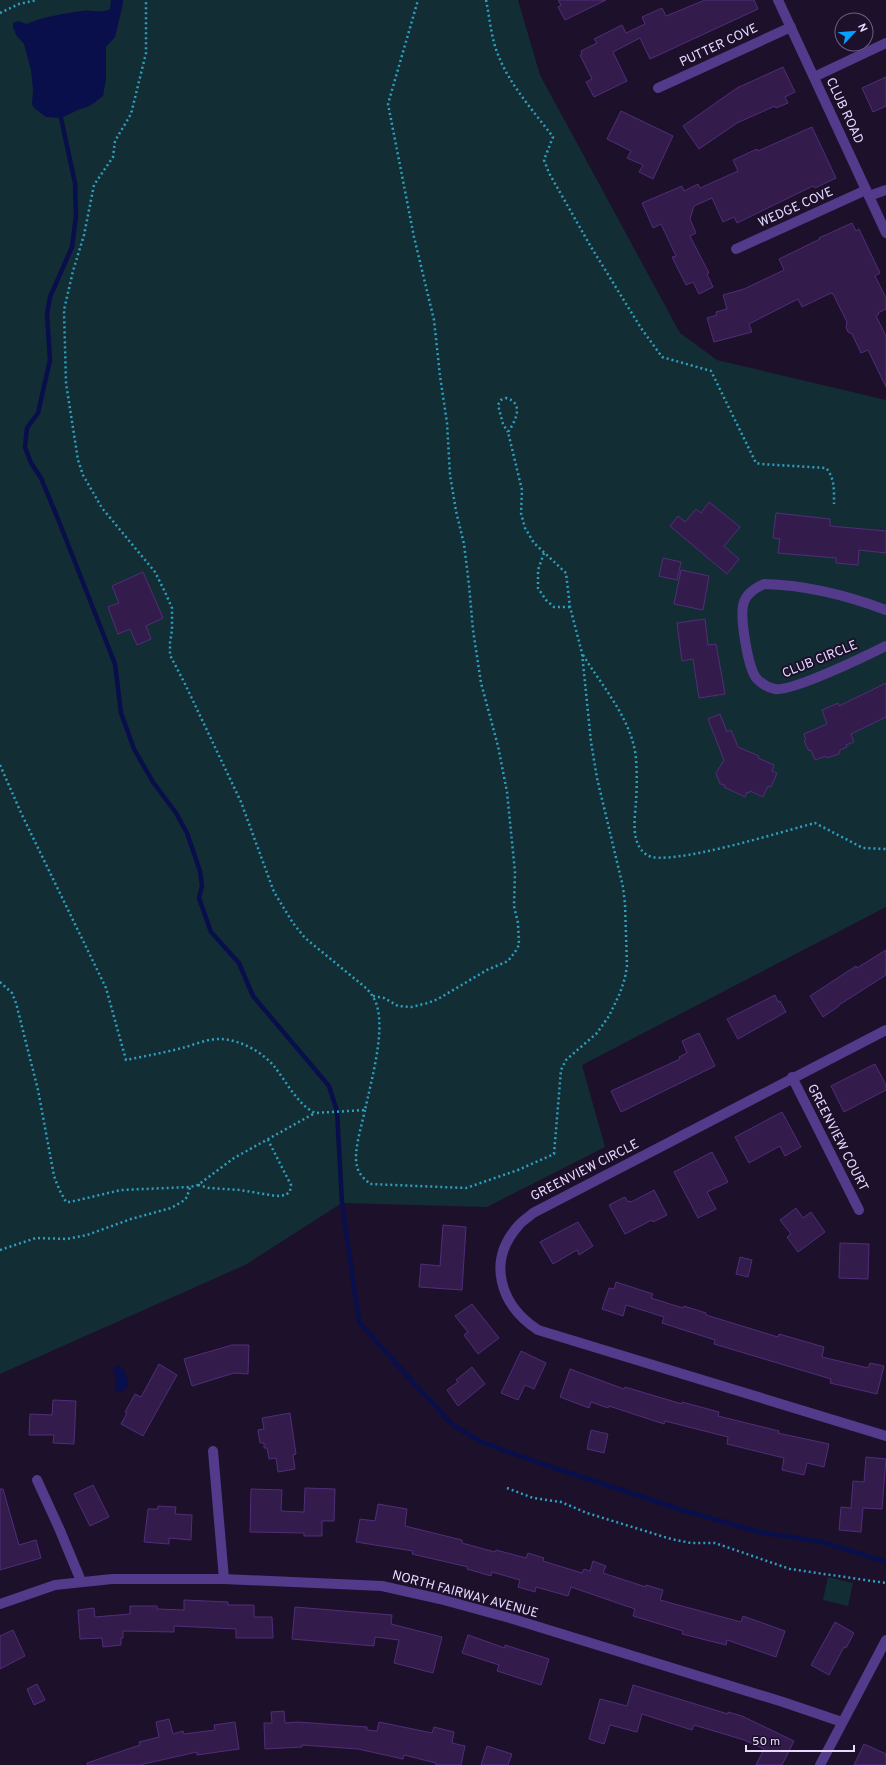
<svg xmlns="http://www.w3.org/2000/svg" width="886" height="1765" font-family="Overpass,sans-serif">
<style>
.green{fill:#132d35}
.water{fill:#090f4a}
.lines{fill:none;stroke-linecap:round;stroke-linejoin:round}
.stream{stroke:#090f4a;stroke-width:4.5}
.building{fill:#331c4c;stroke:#512d79}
.path{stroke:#2da0bf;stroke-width:2.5;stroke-dasharray:2 3;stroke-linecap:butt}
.minor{stroke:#533a8b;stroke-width:10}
.labels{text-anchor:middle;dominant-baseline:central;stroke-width:4;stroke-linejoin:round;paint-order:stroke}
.street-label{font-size:13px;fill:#e8daff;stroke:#1c102b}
</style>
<rect width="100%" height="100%" fill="#1c102b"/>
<g class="green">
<path d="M0 0H518L540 75 680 333 717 360 886 400V907L582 1065 605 1147 487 1207 342 1203 245 1265 0 1374Z"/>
<path d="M828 1577 853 1583 848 1606 823 1600Z"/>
</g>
<g class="water">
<path d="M111 0H123V4L115 37 106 47V80L103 96 90 106 80 109 61 118 46 117 34 108 32 104 33 90 31 70 24 44 16 35 13 27V23L18 21 27 24C42 17 66 13 82 11 92 9 101 14 110 9Z"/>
<path d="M119 1365 124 1370 129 1384 125 1389 120 1393 115 1389 116 1377 113 1370 115 1367Z"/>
</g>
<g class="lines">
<path class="stream" d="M61 118 75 183 76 216 72 247 50 297 47 314 50 360 38 413 27 428 25 447 31 463 41 478 58 519 115 664 121 713 134 749 153 782 176 813 187 833 200 871 202 886 199 898 211 932 239 963 253 996 329 1086 337 1111 342 1203 359 1322 411 1380 454 1426 482 1442 542 1464 682 1510 759 1532 822 1542 886 1562"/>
</g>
<g class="building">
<path d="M558 0H606L565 20 558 7 561 5Z"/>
<path d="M705 0H754L758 9 650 59 640 38 613 52 627 81 594 97 586 82 592 79 580 55 582 54 581 51 597 43 594 39 622 25 626 33 645 24 642 17 662 8 666 16Z"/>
<path d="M783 67 795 92 785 97 788 103 776 108 775 106 737 123 699 149 683 126 737 88Z"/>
<path d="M886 77V106L873 112 862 88Z"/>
<path d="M621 111 673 136 653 179 639 172 643 165 627 158 631 151 607 139Z"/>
<path d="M812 127 836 178 815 188 813 186 737 223 734 217 723 222 712 198 694 206 690 219 696 233 690 236 709 273 707 274 713 287 699 294 693 282 686 285 672 257 676 256 661 224 653 228 642 203 682 186 684 191 698 184 700 188 738 171 733 160 757 149 758 151Z"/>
<path d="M852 223 856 231 859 229 880 273 875 276 886 298V309L878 313 879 314 876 316 886 336V387L868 350 861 353 852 334 848 332 846 327 847 322 833 294 831 293 802 307 798 299 749 324 752 332 714 342 707 318 717 315 716 312 727 309 723 295 744 289 784 270 779 259 820 239 819 238Z"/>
<path d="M709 502 740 527 724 546 739 559 727 574 670 526 678 516 685 522 696 509 701 513Z"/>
<path d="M776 513 830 519V526L886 531V553L859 550 858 565 836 563V558L778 553 780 539 773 538Z"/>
<path d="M663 558 681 562 677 580 659 576Z"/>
<path d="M681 570 709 576 703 610 674 604Z"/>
<path d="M143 572 163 618 146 626 151 639 137 645 130 629 118 634 108 607 119 603 112 586Z"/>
<path d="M705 619 708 645 716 644 725 694 699 698 693 659 682 661 677 623Z"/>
<path d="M886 683V717L851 734 854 742 846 745 847 747 840 750 839 754 827 758 826 756 815 760 811 750 809 751 804 741 806 740 804 734 827 724 822 710 838 703 839 706Z"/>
<path d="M720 714 727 732 731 730 738 747 759 756 758 758 774 765 772 771 777 773 771 787 768 786 763 797 750 791 749 793 747 792 745 797 724 787 725 785 720 784 716 773 724 760 708 719Z"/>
<path d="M886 950V975L839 1005V1006L823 1017 810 996 856 966 857 968Z"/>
<path d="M775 995 778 1002 780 1001 786 1012 738 1039 727 1019Z"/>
<path d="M699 1033 715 1066 621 1112 611 1091 680 1059 679 1057 687 1053 682 1041Z"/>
<path d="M875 1064 886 1085V1090L844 1112 831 1086Z"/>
<path d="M782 1112 801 1147 785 1156 780 1146 749 1163 735 1137Z"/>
<path d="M712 1152 728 1182 707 1192 716 1209 698 1218 674 1172Z"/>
<path d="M654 1190 667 1215 653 1222 652 1220 625 1234 609 1205 625 1197 628 1202 630 1201 631 1202Z"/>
<path d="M796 1208 803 1218 811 1212 825 1232 798 1252 787 1237 791 1234 780 1220Z"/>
<path d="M578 1222 593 1246 579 1255 577 1250 553 1264 540 1242Z"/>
<path d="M443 1225 466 1227 462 1290 419 1287 421 1264 440 1266Z"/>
<path d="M840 1243 869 1244 868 1279 839 1278Z"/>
<path d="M740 1257 752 1260 748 1277 736 1274Z"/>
<path d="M616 1282 653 1294 651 1298 683 1308 684 1306 706 1313V1315L778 1337 779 1334 824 1347 822 1357 868 1368 870 1363 884 1366 877 1394 830 1383 831 1379 714 1344 715 1340 662 1323 664 1317 626 1305 623 1316 602 1309 609 1288 614 1289Z"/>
<path d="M472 1304 499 1338 478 1354 464 1335 468 1332 455 1316Z"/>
<path d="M232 1345H249L248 1374 234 1373 192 1386 184 1359Z"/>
<path d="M521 1351 546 1363 534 1389 525 1385 518 1400 501 1393Z"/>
<path d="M159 1364 177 1375 143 1436 121 1424 127 1413 125 1412 135 1394 141 1397Z"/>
<path d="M472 1367 485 1384 458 1406 447 1390 458 1382 456 1380Z"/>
<path d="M570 1369 624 1389 625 1387 682 1404V1402L719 1412 718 1416 779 1431 778 1433 829 1444 824 1467 807 1463 804 1475 782 1470 784 1458 727 1444 728 1437 665 1421 664 1424 609 1406 608 1408 591 1402 589 1408 560 1397Z"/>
<path d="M53 1400 76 1401 74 1444 53 1443 54 1435H29L30 1414 52 1415Z"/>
<path d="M290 1413 296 1454 293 1455 295 1469 278 1472 276 1458 269 1459 267 1448H264V1443H260L258 1430 264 1429 262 1418Z"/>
<path d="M591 1430 608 1434 604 1453 587 1449Z"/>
<path d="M866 1457 886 1459 882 1509 863 1508 861 1532 839 1530 841 1507 851 1508 853 1481 864 1482Z"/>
<path d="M93 1485 109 1517 90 1526 74 1494Z"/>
<path d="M305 1488 335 1489 334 1521H322V1536H304V1533L250 1532 251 1489 282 1490 281 1511 304 1512Z"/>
<path d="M0 1489H3L19 1545 36 1540 41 1558 0 1570Z"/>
<path d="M378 1504 407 1509 405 1526 462 1540V1543L495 1552 496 1550 526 1558 528 1553 544 1558 543 1561 582 1573 584 1569 590 1571 593 1561 606 1566 603 1573 646 1587V1585L663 1590 660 1600 741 1622 743 1616 785 1631 776 1657 727 1640 726 1645 682 1634 683 1631 633 1616 635 1609 571 1587 568 1596 536 1587 535 1592 518 1587 520 1580 492 1572 491 1576 467 1569 468 1567 412 1554 413 1551 356 1542 360 1519 375 1521Z"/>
<path d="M158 1506 176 1507 175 1514 192 1515 191 1540 169 1538V1544L144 1542 148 1509H158Z"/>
<path d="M184 1600 228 1602V1605H254V1617H272L273 1638H236V1629L174 1626V1632L123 1631V1638H121V1645L103 1647 102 1638 80 1639 78 1610 94 1608 95 1617 130 1614V1606H157V1609L184 1610Z"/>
<path d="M295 1607 392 1615 391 1624 442 1637 433 1673 394 1663 399 1640 375 1637 374 1646 292 1639Z"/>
<path d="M835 1622 854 1633 846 1648 844 1647 829 1675 811 1665Z"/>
<path d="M13 1630 25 1656 0 1669V1636Z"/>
<path d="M468 1635 505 1648V1645L549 1659 541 1685 497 1671 499 1665 462 1653Z"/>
<path d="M37 1684 45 1700 34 1705 27 1689Z"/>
<path d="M633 1685 728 1714V1712L742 1716 794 1741 782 1765H756L764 1749 744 1740 694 1725 692 1730 642 1714 637 1732 610 1725 604 1744 589 1739 600 1699 627 1706Z"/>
<path d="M284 1711 285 1723 298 1722 367 1727V1730L377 1731 379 1722 432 1733 434 1727 454 1732 452 1743 465 1746 461 1765H436V1763L404 1755 403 1759 358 1749 302 1745V1747L265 1749 264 1723H272L271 1712Z"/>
<path d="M169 1719 173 1734 183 1731 184 1734 215 1730 214 1725 235 1722 239 1749 197 1755V1752L139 1765H87V1763L140 1745 139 1742 159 1737 156 1722Z"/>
<path d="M864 1744 886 1754V1765H854Z"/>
<path d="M487 1746 512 1754 508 1765H481Z"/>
</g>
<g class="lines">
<g class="path">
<path d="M486 0C490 19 491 39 499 57 510 85 535 113 553 137L544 160 549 173 591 247 641 328 662 357 711 371 756 463 761 464 826 468C835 478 834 491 834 504"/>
<path d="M0 13 19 4 37 0"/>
<path d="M544 553 538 570V588L546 600 554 607H570"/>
<path d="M583 655C602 686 633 721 636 759 637 773 637 787 636 801 635 818 630 844 647 855 667 868 787 830 815 823L863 848 886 849"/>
<path d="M0 765 22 815 106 988 126 1060C145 1056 163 1053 182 1048 194 1045 209 1038 221 1039 240 1040 261 1051 274 1066 286 1081 297 1104 315 1113L365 1110C371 1081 385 1034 377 1006 375 999 371 993 366 988L305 938 293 923 274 892 241 802 185 684 170 655V643L172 630V608L165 592 155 572 102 508 83 475 78 460 66 383 64 310 73 271 84 235 94 185 113 157 115 141 131 114 146 53V0"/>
<path d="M0 982 12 993 16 1003 38 1090 54 1176 59 1189 66 1202H70L121 1190 190 1187 198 1185 234 1158 315 1113"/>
<path d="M373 996 384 998 398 1006 411 1007 428 1003 438 999 487 970 508 961 515 952 519 945 518 923 514 906 515 872 507 792 498 746 481 683 473 630 469 585 464 544 456 511 450 475 447 423 440 376 434 320 414 237 388 104 418 0"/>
<path d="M365 1110C362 1125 353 1152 357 1166 358 1174 365 1179 370 1184L466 1188 518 1170 554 1154 561 1070 566 1060 597 1033 609 1016 620 993 625 978 627 966 625 904 623 887 597 778 591 742 582 653 570 607 566 573 534 543 525 528 521 513 522 490 508 432C515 422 525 403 506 398L501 400 498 405 503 424 508 432"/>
<path d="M198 1185 209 1188 240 1190 276 1196 286 1195 290 1191 291 1185 268 1140"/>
<path d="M0 1250 36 1238 67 1239 87 1235 131 1219 171 1208 183 1201 187 1197 190 1187"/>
<path d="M507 1488 533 1498 561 1502 587 1513 671 1539 691 1543H715L790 1569 886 1583"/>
</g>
<g class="minor">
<path d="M778 0 886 233"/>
<path d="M814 77 886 43"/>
<path d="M658 88 791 27"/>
<path d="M869 196 886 190"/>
<path d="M736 249 866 190"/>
<path d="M886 610C846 595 807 585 764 584 755 588 747 593 744 602 739 615 748 669 757 679 762 684 769 688 775 689 792 692 868 655 886 646"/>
<path d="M886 1030 533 1213C529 1217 523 1220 519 1225 486 1261 500 1305 538 1330L886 1436"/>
<path d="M792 1077 859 1210"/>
<path d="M213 1451 224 1579"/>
<path d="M37 1480 59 1528 81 1581"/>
<path d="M0 1604 55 1585 112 1579H224L382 1586 440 1599 513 1619 783 1702 842 1722"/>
<path d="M820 1765 886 1640"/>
</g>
</g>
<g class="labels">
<g class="street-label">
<text transform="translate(719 46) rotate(-25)">PUTTER COVE</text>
<text transform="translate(844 111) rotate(65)">CLUB ROAD</text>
<text transform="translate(796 208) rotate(-24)">WEDGE COVE</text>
<text transform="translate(820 660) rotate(-22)">CLUB CIRCLE</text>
<text transform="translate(837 1138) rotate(63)">GREENVIEW COURT</text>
<text transform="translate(585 1171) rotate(-27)">GREENVIEW CIRCLE</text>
<text transform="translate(465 1595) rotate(15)">NORTH FAIRWAY AVENUE</text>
</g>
</g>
<g transform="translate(854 32) rotate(64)"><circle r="19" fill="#1c102b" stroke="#6e6180"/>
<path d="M0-3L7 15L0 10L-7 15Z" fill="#06a1ff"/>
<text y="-6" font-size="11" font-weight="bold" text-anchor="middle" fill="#e8daff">N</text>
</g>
<path d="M746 1745v6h108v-6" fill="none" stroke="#e8daff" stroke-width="2"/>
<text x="752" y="1745" font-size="12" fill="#e8daff" stroke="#1c102b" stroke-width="3" paint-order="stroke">50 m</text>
</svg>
